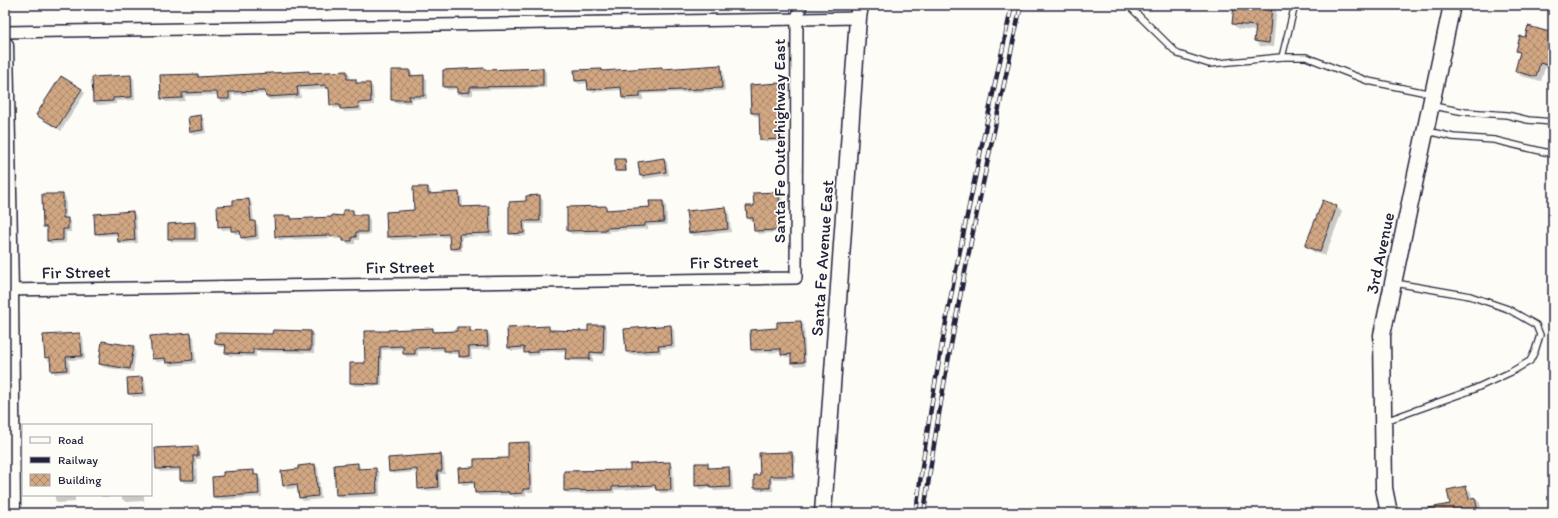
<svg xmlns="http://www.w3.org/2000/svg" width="1558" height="518" font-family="Itim,sans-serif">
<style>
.shadow{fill:#0003}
.building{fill:url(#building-cross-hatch);stroke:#22223b}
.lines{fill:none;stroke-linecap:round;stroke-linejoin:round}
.lane-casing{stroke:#22223b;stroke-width:8}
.street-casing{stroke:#22223b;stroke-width:14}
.secondary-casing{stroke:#22223b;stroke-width:19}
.lane{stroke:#fdfcf7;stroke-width:5.5}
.street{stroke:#fdfcf7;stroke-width:11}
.secondary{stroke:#fdfcf7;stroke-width:16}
.rail-casing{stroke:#22223b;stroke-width:4.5}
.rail{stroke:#fdfcf7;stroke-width:3;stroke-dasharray:9;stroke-linecap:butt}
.labels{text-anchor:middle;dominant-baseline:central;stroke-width:3.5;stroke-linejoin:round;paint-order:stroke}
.street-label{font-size:17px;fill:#22223b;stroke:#fdfcf7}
</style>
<defs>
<pattern id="building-cross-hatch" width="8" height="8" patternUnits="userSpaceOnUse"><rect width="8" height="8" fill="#d2a883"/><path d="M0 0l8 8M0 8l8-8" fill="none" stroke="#aa886c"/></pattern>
</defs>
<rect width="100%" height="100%" fill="#fdfcf7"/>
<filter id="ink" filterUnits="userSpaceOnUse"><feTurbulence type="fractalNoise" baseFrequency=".025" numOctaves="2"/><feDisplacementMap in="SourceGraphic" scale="8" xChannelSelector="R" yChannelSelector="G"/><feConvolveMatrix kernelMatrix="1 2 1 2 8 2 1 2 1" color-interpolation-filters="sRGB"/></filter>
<g filter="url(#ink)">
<g class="shadow">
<path d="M1235 5H1277L1273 47 1260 46 1255 41 1256 31 1238 29 1233 24Z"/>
<path d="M1553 34V70L1545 68 1541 81 1521 76 1516 71 1520 53 1518 51 1526 38Z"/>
<path d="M720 66 723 69 725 91 643 94V100L626 101 623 98 622 90 592 92 589 89 588 83 579 84 576 81 602 70 603 72 662 68 663 70Z"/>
<path d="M484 69 486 70 543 69 546 72V88L473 90V95L461 96 458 92V89L448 90 444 87Z"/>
<path d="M409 71 413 74V77L424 76 427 80V99H412V103H395L392 100Z"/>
<path d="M309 72 311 74 346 72 350 75V80H355L359 84H369L373 87 374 105 361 106 362 111 344 112 341 108H334L331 105 330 91 327 88 300 90 301 98 270 100 267 97V94L232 95V101L222 102 219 99V95L185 96V101L166 102 162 99 198 75 201 78Z"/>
<path d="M131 76 134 79 135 100 116 101V104L97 105 94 101Z"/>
<path d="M779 84 783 88 785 141 764 142 761 139 760 116H755L752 113Z"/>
<path d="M81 89 85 93 61 131 38 115Z"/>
<path d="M201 116 204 119 206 133 194 135 191 132Z"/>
<path d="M663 159 667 162 669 175 644 179 641 176 639 163Z"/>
<path d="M625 160 626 161 627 172H618L616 171Z"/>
<path d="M428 188 431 191V195L459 193 462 197 463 208 489 207 492 211 493 236 462 237V251H454L451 248 450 237 392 240 388 237 415 211Z"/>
<path d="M778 193 782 196 783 232 758 234 755 230V221H751L748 218 755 207Z"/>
<path d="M63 195 66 198V219L71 222V232H66V243L51 244 48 240 47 230 44 226Z"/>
<path d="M539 196 543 200V224H526V236H514L510 233 527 202Z"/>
<path d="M249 200 252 203 254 222 258 225 259 239 245 241 242 237 241 234H235L232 229 223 230 219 227 234 205Z"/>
<path d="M663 202 666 205 667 225 648 226V229L609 231V233L571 234 568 230 605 207 609 210 651 208Z"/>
<path d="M1337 207 1342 212 1325 256 1312 251 1307 246Z"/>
<path d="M725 208 729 211 731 232 693 236 690 232Z"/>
<path d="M352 211 356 214V216H367L370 220V235H359V240H355V244H347L344 239H335L334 238 279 240 276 236 291 217 294 220 344 217Z"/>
<path d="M133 212 136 216 138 243 122 244 119 241V235L99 236 96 233Z"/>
<path d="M195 223 198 227V242H172L169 239V225Z"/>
<path d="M801 322 804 325 806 365 795 366 792 363V357H786L782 354V352L755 353 752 350 778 329Z"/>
<path d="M604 326 607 329 606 356 593 355V362L569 361 566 358V351L539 352 540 355 529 356 525 350 512 351 509 348 548 327 552 331 589 332Z"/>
<path d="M671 326 674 330 675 348 661 349V353L630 355 627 352 625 330Z"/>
<path d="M470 328 473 333 487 332 490 335 491 349 471 350 472 359H463L460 356V354H449L445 350 418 351V356L407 357 404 354V349L382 350V386H354L351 383 366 364 365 332 433 329 436 333 458 332Z"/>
<path d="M311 332 314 335V353L256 352V357L230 356 226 353V347H219L216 344Z"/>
<path d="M80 334 83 337 85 359 69 360 70 372 55 374 52 370 51 360 49 361 46 357Z"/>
<path d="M190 334 194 337 196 363 170 366 166 361 157 362 153 358Z"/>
<path d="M133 347 136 350 133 372 103 367 100 364Z"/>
<path d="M142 378 145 381 147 396 133 397 129 394Z"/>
<path d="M529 443 532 446 533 492H526V496L514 497 512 495 479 496 476 492 475 484 463 485 460 481 475 468 509 459Z"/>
<path d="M197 447 200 450 201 459H196L197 483H185L181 480V471L160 472 157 468Z"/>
<path d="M792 453 795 456V479H772L773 491H758L755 488 761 476Z"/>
<path d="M440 455 444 458 445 474H440L441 490 422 491 419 488 418 472 393 474 390 471Z"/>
<path d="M669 463 673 467 674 493H660L657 488 614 490 615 493 569 494 565 491 631 471Z"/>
<path d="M357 464 360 467 361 470 375 469 379 472 380 496 341 498 337 495Z"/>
<path d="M707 464 711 469 729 468 732 472 733 490 714 491 712 488 700 489 696 485Z"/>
<path d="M315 465 318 468 321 499 303 501 300 497 299 488 287 489 284 485 299 470Z"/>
<path d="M253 471 257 476 261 480 262 497 217 500 214 497Z"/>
<path d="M1466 487 1471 492 1472 499 1475 498 1480 503 1482 513H1448L1451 505Z"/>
<path d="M49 495H75V502L58 503 55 500V496Z"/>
<path d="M100 495H144V501L126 502 122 499V496L102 497Z"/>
</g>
<g class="building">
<path d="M1234 5H1272L1269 43 1254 41 1256 26 1232 24Z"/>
<path d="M1528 26 1553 33V52L1549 66 1540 63 1536 77 1515 71 1520 52 1516 51 1520 36 1525 37Z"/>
<path d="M721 65 722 88 640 92V97L622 98 621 87 588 90 587 80 575 81 574 70 602 69V71L662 67V69Z"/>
<path d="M485 68V70L543 68V86L470 87V92L457 93V87H443V70Z"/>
<path d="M391 70H410V76L424 75V96H409L410 100H391Z"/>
<path d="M309 71V73L347 71V79H356V83H370L371 102 358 103 359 108 340 109V105H330L329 88H326V85L297 87 298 95 266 97 265 91 229 92V99H218L217 92H208L182 93V98L161 99 160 75 198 74V77Z"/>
<path d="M131 75 132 97 113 98V101L93 102 92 77Z"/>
<path d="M61 76 82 89 57 128 36 115Z"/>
<path d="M780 83 782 139 760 140 759 113H751L750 85Z"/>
<path d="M201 115 203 130 190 132 188 117Z"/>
<path d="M664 158 666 172 640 176 638 162Z"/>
<path d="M615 159H625L626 171H615Z"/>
<path d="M413 187H428V194L459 192 460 207 489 206 490 233 459 234 460 248 450 249 449 234 387 237 386 212 414 210Z"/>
<path d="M779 192 780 230 754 231 753 218H747L746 206H754L753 193Z"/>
<path d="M42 194H63V218H68V229H63V240L47 241V227H43Z"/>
<path d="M540 195V221H523L524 233 509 234V202L526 201V196Z"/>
<path d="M249 199 251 221H255L256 236 241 238 240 231H231V226L218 227 217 206 233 205V200Z"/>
<path d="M1323 200 1337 206 1320 252 1305 246Z"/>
<path d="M649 201H663L664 222 645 223V226L606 228V230L567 231V207L606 206V210L650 207Z"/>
<path d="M726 207 728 229 689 233 686 211Z"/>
<path d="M343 210H353V215H367V232H356V237H352V241H343V237L331 236V235L275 237 274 216H291V219L332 217V215L343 216Z"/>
<path d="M133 211 135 240 118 242 117 232 95 234 94 214Z"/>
<path d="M195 222V239H168V224Z"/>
<path d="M801 321 804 362 791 363V354L781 355V349L751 350 750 330 777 328V322Z"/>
<path d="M588 325H604L603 353 590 352V359H565L566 348 537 349V352L524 353V347L508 348 507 328 549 326V330L588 331Z"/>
<path d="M671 325 672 345 658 346 659 350 626 352 624 329Z"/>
<path d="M457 327H470V332L487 331 488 346 469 347V356L459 357V351H444V347L415 348V354H403V346L380 347 379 384 350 383V363H365L364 331H388V330L433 328V332L457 331Z"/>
<path d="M273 330 311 331V350L253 349V354L225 353 226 345 215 344V333L272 334Z"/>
<path d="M80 333 82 356 66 357 67 370 51 371 50 357 45 358 43 335Z"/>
<path d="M191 333 193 360 166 363 165 358 152 359 150 336Z"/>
<path d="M102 341 134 346 130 369 99 364Z"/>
<path d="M142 377 144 393 128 394 127 378Z"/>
<path d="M529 442 530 489H523V493L509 494V492L475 493 474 481 459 482 458 468 474 467V459L508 458V443Z"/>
<path d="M198 446V456H193L194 480H180V468L156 469 155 448Z"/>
<path d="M792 452 793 476H770V488H754V475H760L759 453Z"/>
<path d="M441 454 442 471H437L438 487 418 489 417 469 389 472 388 458Z"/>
<path d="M670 462 671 490H656L655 485 612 487V490L564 491V471L630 470V464Z"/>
<path d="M358 463V469L376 468 377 493 336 495 334 465Z"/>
<path d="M695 463H708V468L729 467 730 487 710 488V485L695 486Z"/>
<path d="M315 464 318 496 299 498 297 484 283 486 281 471 298 469V466Z"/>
<path d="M254 470V475H258L259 494 213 497 212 477 223 476V472Z"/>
<path d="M1466 486 1469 499 1475 497 1478 513H1430L1429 508 1450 504 1447 490Z"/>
</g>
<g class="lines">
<g class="lane-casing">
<g id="lane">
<path d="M1128 5 1178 54 1209 64 1282 57H1306L1368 81 1432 94"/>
<path d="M1282 57 1295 5"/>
<path d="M1433 106 1465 112 1507 115 1528 120 1553 122"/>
<path d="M1427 131 1453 137 1494 140 1553 154"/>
<path d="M1384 419H1391L1472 390 1511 372 1530 361 1535 351 1540 335 1536 325 1508 309 1470 296 1395 283"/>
</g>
</g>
<g class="street-casing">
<g id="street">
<path d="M5 32 858 18"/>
<path d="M5 290 796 278 797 18 801 5"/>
</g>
</g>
<g class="secondary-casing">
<g id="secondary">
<path d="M5 45 10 290 12 513"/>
<path d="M823 513 858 18 860 5"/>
<path d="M1389 513 1384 488 1382 335 1452 5"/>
</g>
</g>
<use href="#lane" class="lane"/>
<use href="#street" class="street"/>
<use href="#secondary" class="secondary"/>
<g class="rail-casing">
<g id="rail">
<path d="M916 513C937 342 976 174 1012 5"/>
<path d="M924 513C947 342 985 174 1021 5"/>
</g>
</g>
<use href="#rail" class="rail"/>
</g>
</g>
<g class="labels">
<g class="street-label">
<text transform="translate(779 141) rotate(-90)">Santa Fe Outerhighway East</text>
<text transform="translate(1380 253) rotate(-78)">3rd Avenue</text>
<text transform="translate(822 258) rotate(-86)">Santa Fe Avenue East</text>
<text transform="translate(724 262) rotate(-1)">Fir Street</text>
<text transform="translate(400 267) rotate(-1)">Fir Street</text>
<text transform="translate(76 272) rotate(-1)">Fir Street</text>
</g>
</g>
<rect width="1558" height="518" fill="none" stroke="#fdfcf7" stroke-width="20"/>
<rect x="10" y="10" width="1538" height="498" fill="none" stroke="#22223b" stroke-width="1.5" filter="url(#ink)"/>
<rect x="22" y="424" width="130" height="72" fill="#fdfcf7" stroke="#a5a5ac"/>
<rect x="30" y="437" width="20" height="6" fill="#fdfcf7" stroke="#a5a5ac"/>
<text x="58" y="444" font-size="12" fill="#22223b">Road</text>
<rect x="30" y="457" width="20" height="6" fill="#22223b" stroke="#a5a5ac"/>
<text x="58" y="464" font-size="12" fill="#22223b">Railway</text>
<rect x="30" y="474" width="20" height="12" fill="url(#building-cross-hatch)" stroke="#a5a5ac"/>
<text x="58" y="484" font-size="12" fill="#22223b">Building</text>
</svg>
